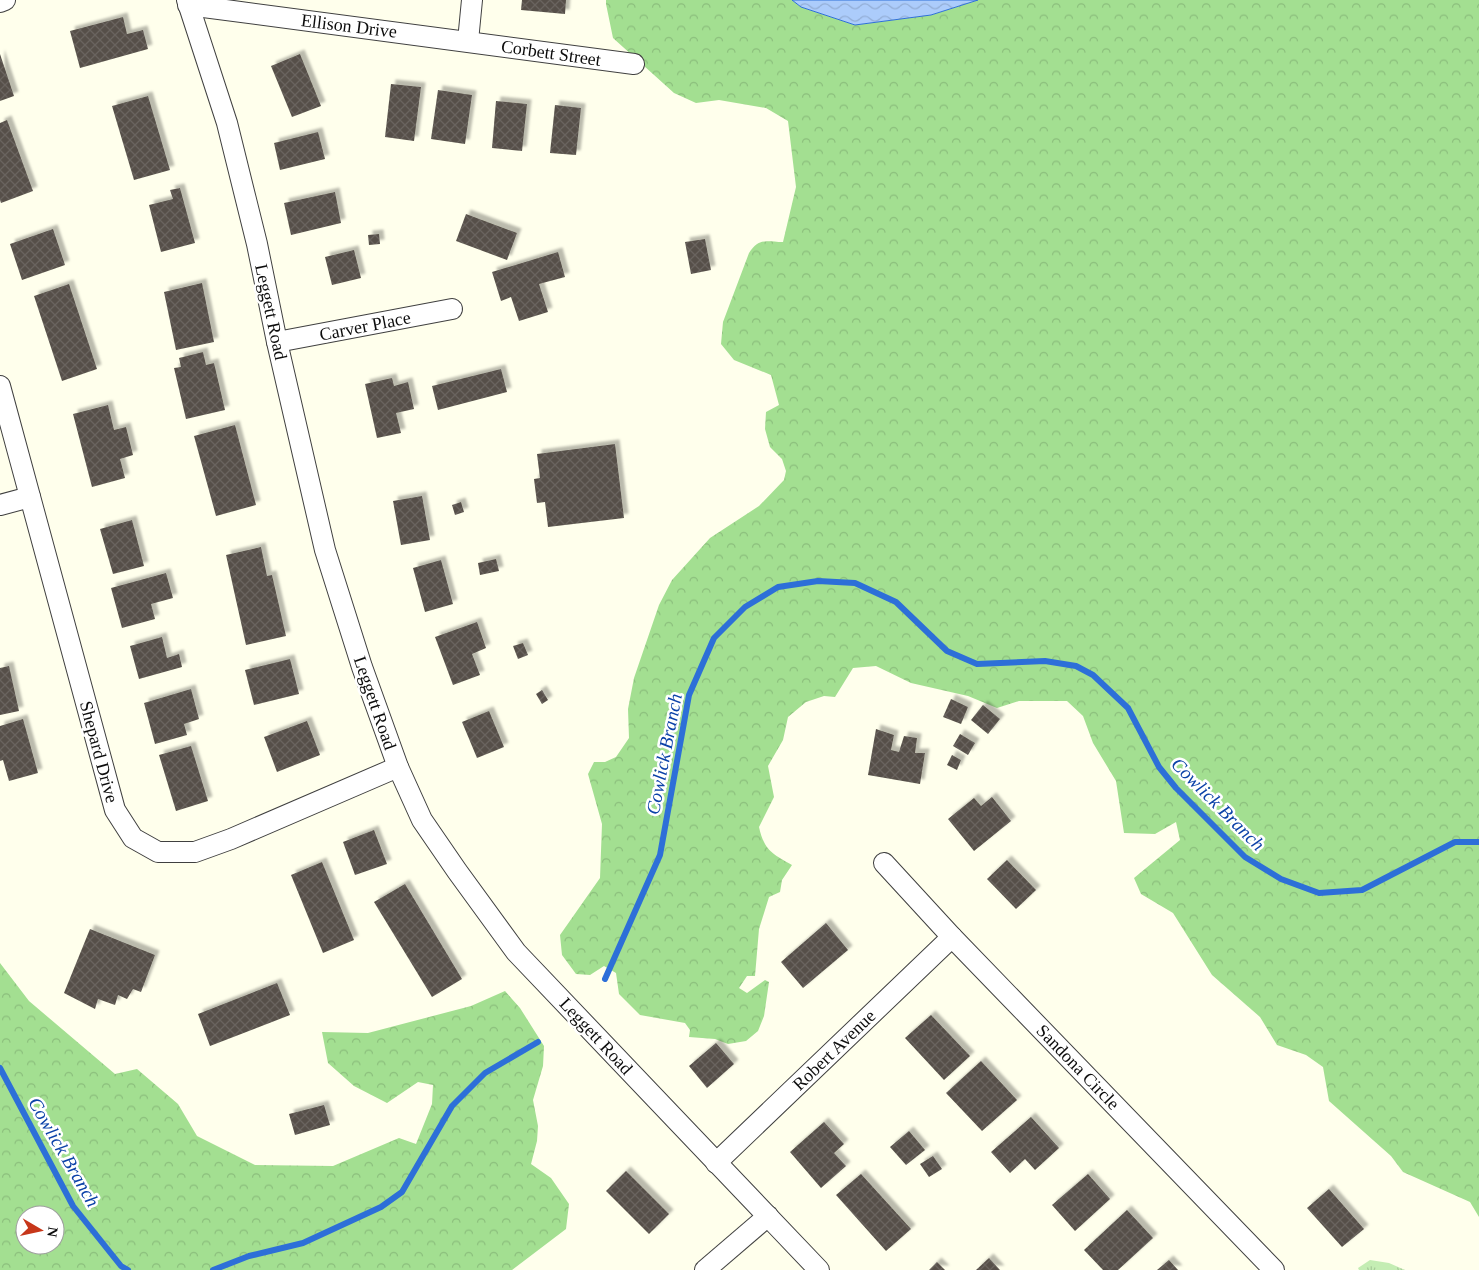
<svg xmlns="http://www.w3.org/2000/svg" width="1479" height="1270" font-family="'Times New Roman',serif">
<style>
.grass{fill:url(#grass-tufts)}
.forest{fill:url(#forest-crowns);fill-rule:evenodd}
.water{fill:url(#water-waves);stroke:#2d6fd8}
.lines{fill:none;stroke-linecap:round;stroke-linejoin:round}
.stream{stroke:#2d6fd8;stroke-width:6}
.building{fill:url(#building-cross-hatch);filter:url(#shadow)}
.street-casing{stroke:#404040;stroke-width:22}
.street{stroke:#fff;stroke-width:20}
.labels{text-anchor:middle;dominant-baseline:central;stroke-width:5;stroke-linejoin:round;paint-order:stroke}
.street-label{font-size:18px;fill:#0d0d0d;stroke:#fff}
.water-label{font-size:19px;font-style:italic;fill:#0c42a8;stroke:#fff}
</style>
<defs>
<pattern id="grass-tufts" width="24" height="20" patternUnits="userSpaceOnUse" patternTransform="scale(1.25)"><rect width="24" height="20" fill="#c4edb3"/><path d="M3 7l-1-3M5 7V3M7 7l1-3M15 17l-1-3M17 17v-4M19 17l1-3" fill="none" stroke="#a7ca99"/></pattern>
<pattern id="forest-crowns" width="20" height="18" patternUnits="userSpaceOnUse" patternTransform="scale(1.25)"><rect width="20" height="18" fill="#a3df91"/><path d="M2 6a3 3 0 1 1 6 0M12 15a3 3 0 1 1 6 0" fill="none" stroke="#8bbe7c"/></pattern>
<pattern id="water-waves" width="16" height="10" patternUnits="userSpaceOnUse" patternTransform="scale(1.25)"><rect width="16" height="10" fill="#acccfb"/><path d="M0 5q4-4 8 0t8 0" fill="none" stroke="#93aed6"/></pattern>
<pattern id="building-cross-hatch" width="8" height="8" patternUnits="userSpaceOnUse" patternTransform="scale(1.25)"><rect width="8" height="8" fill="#565048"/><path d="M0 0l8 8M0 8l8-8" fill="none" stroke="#69645e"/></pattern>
<filter id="shadow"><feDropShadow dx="4.5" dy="-4.5" stdDeviation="1" flood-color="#0004"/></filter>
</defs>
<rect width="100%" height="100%" fill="#ffffec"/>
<path class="grass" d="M1370 1260 1389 1263 1405 1270H1359L1358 1268Z"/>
<g class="forest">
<path d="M606 0H792L801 7 855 25 931 15 978 0H1479V1217L1470 1202 1403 1172 1391 1156 1329 1101 1323 1067 1306 1055 1277 1045 1260 1017 1212 975 1173 913 1141 894 1134 878 1180 840 1176 822 1155 834 1124 833 1116 781 1093 743 1083 716 1067 701H1019L997 708 968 696 911 683 876 666 853 668 835 697 824 696 806 702 788 717 783 740 768 766 774 797 759 827C764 850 772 854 792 865L782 880 780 892 769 897 759 929 755 976H747L739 988 747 993 765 980 769 982 764 1016 758 1031 746 1041 728 1044 715 1039 689 1037 690 1030 685 1023 640 1015 619 994 616 973 604 966 590 975 576 974 562 955 560 935 600 878 602 824 588 774 594 762H605L616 757 629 738 628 709 634 678 659 605 672 580 710 538 759 506 784 480 786 471 782 459 770 447 765 429 766 412 779 405 771 375 734 360 721 344 723 322 749 253C759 237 767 242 783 242L796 187 788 121 766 108 719 100 696 103 674 93 613 38 606 4Z"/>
<path d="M0 963 29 1001 115 1074 137 1069 178 1104 197 1136 255 1165 333 1166 399 1138 416 1144 432 1104 433 1085 418 1082 387 1103 354 1086 328 1063 322 1032 368 1033 471 1006 505 991 520 1008 544 1046 543 1066 533 1100 538 1126 537 1141 531 1164 551 1178 569 1204 566 1229 512 1270H0ZM25 1215H55V1245H25Z"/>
</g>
<path class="water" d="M792 0H978L931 15 855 25 801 7Z"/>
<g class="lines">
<g class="stream">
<path d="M605 979 660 855 689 695 714 638 745 607 778 587 818 581 855 583 896 602 947 651 977 664 1045 661 1076 666 1093 675 1128 708 1159 767 1176 788 1245 857 1281 879 1319 893 1362 890 1455 842H1479"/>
<path d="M0 1068 73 1206 121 1266 128 1270"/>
<path d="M213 1270 249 1256 303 1243 381 1207 402 1192 452 1106 485 1073 538 1042"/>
</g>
</g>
<g class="building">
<path d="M522 0H566L565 14 521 10Z"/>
<path d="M123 17 127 34 143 30 148 49 80 68 70 31Z"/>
<path d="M0 54 14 96 0 101Z"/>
<path d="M300 54 321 106 292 117 271 66Z"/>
<path d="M391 84 421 87 414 141 385 137Z"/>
<path d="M438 90 472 95 465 144 431 139Z"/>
<path d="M148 96 170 170 134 180 112 106Z"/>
<path d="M496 101 527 104 522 151 492 148Z"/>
<path d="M555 105 581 108 576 155 550 153Z"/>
<path d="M7 120 33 191 1 203 0 200V123Z"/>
<path d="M318 132 325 159 280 170 274 143Z"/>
<path d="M180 188 195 243 161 252 149 205 173 199 170 190Z"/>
<path d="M335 192 341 223 291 235 284 203Z"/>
<path d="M466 214 517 233 507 260 456 241Z"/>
<path d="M53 229 65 265 22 280 10 244Z"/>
<path d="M379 234 380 244 369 245 368 235Z"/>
<path d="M705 239 711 270 691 274 685 242Z"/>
<path d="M354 250 361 278 332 285 325 257Z"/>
<path d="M558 252 565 277 539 284 548 312 519 321 511 297 501 301 492 272Z"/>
<path d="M202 283 214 342 176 350 164 292Z"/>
<path d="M69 284 97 369 62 381 34 296Z"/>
<path d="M203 352 206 365 214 363 225 410 186 419 174 368 181 367 179 358Z"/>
<path d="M501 369 507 392 438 410 432 386Z"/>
<path d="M392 378 394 386 408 382 414 409 396 413 401 433 377 438 365 384Z"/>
<path d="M108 405 114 430 126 427 133 455 120 459 125 478 92 487 73 414Z"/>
<path d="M235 425 256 505 216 516 194 436Z"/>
<path d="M615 444 624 518 548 527 545 502 537 503 534 479 540 478 537 454Z"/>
<path d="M422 496 430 540 401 545 393 501Z"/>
<path d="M461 502 464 512 455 515 452 505Z"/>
<path d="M132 520 144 566 113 574 100 529Z"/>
<path d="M261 547 267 576 272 575 286 636 246 645 226 555Z"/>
<path d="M496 559 499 571 480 575 478 563Z"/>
<path d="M441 560 453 604 425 612 413 568Z"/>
<path d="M166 573 173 598 151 604 155 619 122 628 111 588Z"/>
<path d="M477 622 486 648 472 654 480 675 453 685 435 637Z"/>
<path d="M162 637 167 658 179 654 182 667 139 679 130 646Z"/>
<path d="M523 643 528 655 518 659 513 646Z"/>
<path d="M290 659 299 694 254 705 245 670Z"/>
<path d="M9 666 19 711 0 715V668Z"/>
<path d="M191 689 199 719 184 724 187 735 155 744 144 703Z"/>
<path d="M542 690 548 700 542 704 536 694Z"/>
<path d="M951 699 968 707 961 724 943 717Z"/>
<path d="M983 705 1000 719 988 734 971 720Z"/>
<path d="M489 711 504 747 477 758 462 722Z"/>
<path d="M23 719 38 773 9 781 3 760 0 761V726Z"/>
<path d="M307 721 320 755 277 772 264 737Z"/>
<path d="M876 729 894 735 891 750 899 752 904 736 917 738 915 753H925L920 784 868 775Z"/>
<path d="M960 734 975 743 968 755 953 746Z"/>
<path d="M191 746 208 801 176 811 159 755Z"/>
<path d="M952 755 961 760 957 770 947 765Z"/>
<path d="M992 797 1011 821 974 851 948 819 974 798 981 806Z"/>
<path d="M374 830 387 864 355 875 343 842Z"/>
<path d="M1007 860 1036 890 1016 909 987 879Z"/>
<path d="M322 862 354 940 323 953 291 875Z"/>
<path d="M405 884 462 979 432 997 374 902Z"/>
<path d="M826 923 848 950 803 988 781 962Z"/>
<path d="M90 929 155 955 141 992 133 989 127 999 118 995 115 1005 98 999 95 1009 64 993Z"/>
<path d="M277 983 290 1015 210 1046 198 1014Z"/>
<path d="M931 1015 970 1056 944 1080 905 1038Z"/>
<path d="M716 1043 734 1064 707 1088 689 1066Z"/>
<path d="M981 1061 1017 1100 982 1131 946 1093Z"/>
<path d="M324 1105 330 1125 295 1135 289 1114Z"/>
<path d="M1031 1117 1059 1148 1035 1170 1025 1159 1010 1173 991 1152Z"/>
<path d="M824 1122 844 1144 834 1153 846 1166 821 1188 790 1152Z"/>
<path d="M909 1131 925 1150 906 1165 890 1147Z"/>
<path d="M933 1156 942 1169 929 1177 920 1164Z"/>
<path d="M626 1171 669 1214 649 1234 606 1191Z"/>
<path d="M861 1174 911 1229 886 1251 836 1195Z"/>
<path d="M1088 1174 1110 1199 1075 1231 1052 1205Z"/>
<path d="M1329 1189 1364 1229 1342 1247 1307 1208Z"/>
<path d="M1127 1210 1153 1238 1118 1270H1103L1084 1250Z"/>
<path d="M989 1258 1000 1270H976Z"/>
<path d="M1169 1260 1178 1270H1157Z"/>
<path d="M937 1262 945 1270H929Z"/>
</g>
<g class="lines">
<g class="street-casing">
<g id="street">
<path d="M187 0 227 123 257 244 277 342 325 550 362 667 398 767 422 820 457 871 516 952 819 1270"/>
<path d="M0 2 5 0"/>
<path d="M188 5 634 64"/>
<path d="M468 41 472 0"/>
<path d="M277 342 452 309"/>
<path d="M0 386 115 810 133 838 158 852H195L231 839 398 767"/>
<path d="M0 505 30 497"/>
<path d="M884 863 952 937 1274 1270"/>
<path d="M716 1163 952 937"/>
<path d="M705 1270 768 1216"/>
</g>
</g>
<use href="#street" class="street"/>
</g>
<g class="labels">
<g class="street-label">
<text transform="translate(349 26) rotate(7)">Ellison Drive</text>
<text transform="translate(551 53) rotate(8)">Corbett Street</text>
<text transform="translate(271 312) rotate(78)">Leggett Road</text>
<text transform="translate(365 326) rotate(-11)">Carver Place</text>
<text transform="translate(375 703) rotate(71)">Leggett Road</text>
<text transform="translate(99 752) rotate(75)">Shepard Drive</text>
<text transform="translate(596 1036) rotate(47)">Leggett Road</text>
<text transform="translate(834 1050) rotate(-44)">Robert Avenue</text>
<text transform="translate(1078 1067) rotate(46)">Sandona Circle</text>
</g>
<g class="water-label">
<text transform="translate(664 754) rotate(-79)">Cowlick Branch</text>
<text transform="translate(1218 804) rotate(45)">Cowlick Branch</text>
<text transform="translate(64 1152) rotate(60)">Cowlick Branch</text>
</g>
</g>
<g transform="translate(40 1230) rotate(99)"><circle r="24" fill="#ffffff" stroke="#9e9e9e"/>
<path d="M0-4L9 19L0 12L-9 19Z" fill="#c7371a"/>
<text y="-8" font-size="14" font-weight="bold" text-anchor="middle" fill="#0d0d0d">N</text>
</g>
</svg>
